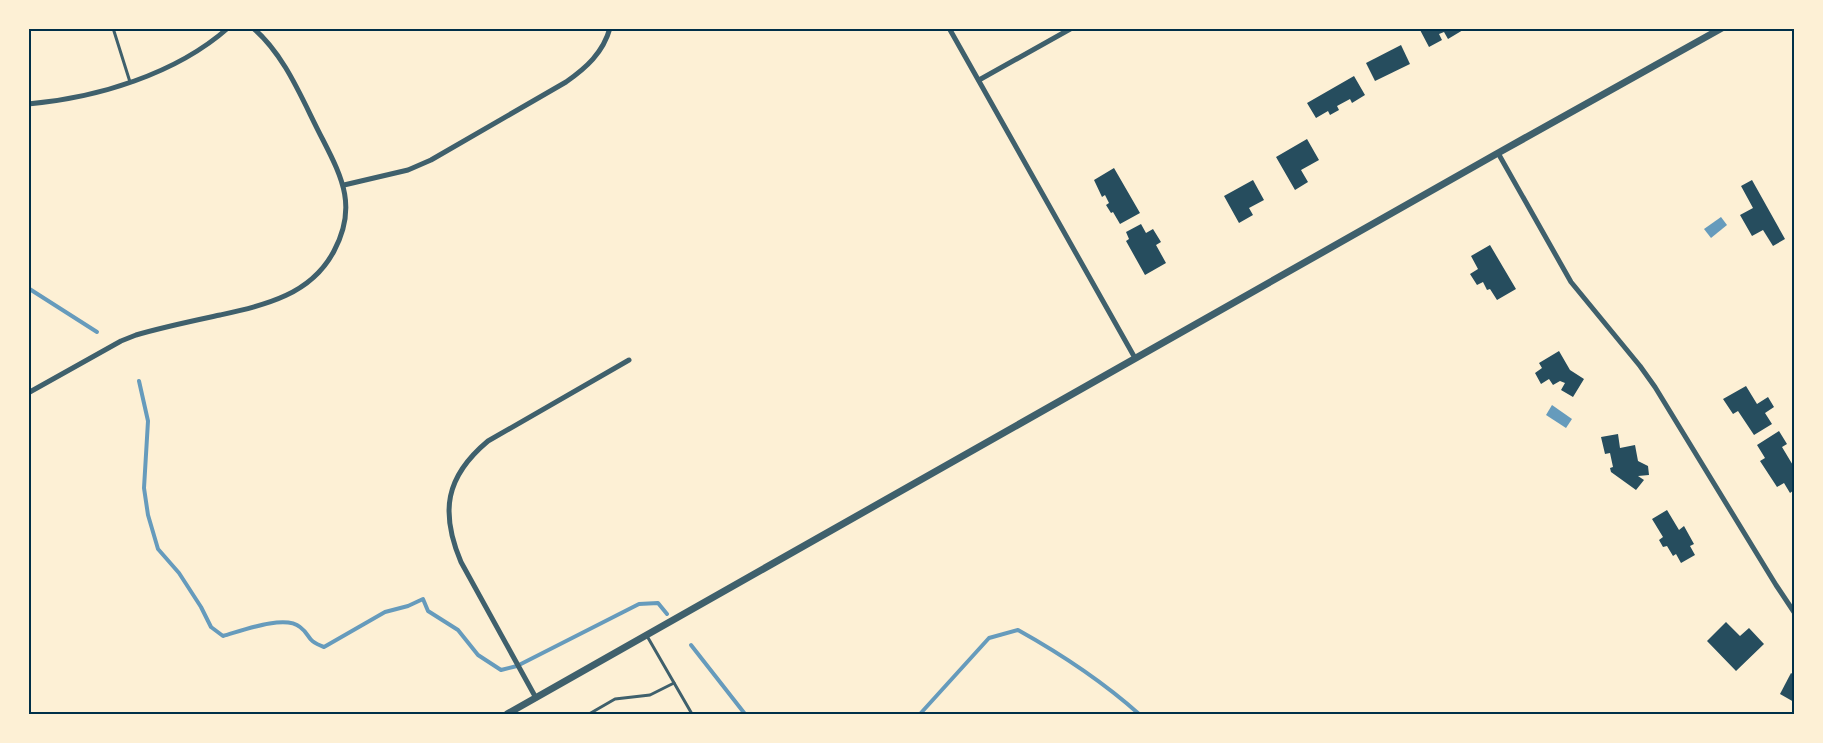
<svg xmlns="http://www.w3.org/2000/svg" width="1823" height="743" font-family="'Golos Text',sans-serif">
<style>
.water{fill:#669bbc}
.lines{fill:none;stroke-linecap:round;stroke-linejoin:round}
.stream{stroke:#669bbc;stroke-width:4}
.building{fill:#264d5e}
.service{stroke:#3f606c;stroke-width:3}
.minor{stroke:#3f606c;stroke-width:5}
.tertiary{stroke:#3f606c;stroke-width:7}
.neatline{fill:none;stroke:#003049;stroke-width:2}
</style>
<rect width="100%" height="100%" fill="#fdf0d5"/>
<g class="water">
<path d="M1721 217 1727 225 1711 238 1704 229Z"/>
<path d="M1552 405 1572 419 1566 428 1546 415Z"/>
</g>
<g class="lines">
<g class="stream">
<path d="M28 288 97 332"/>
<path d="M139 381 148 421 144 488 148 515 158 549 179 573 201 607 211 627 223 636C241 631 285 614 300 627 312 636 305 640 324 647L385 612 408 606 423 599 428 611 458 630 478 655 501 670 517 666 639 604 658 603 667 614"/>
<path d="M691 645 745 714"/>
<path d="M920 714 989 638 1018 630C1061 654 1102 681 1139 714"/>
</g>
</g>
<g class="building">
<path d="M1419 28H1462L1463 30 1448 39 1444 32 1439 34 1442 40 1429 47Z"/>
<path d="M1401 45 1410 64 1375 81 1366 63Z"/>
<path d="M1354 76 1365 95 1352 103 1350 99 1337 106 1339 110 1330 115 1328 111 1316 118 1307 103Z"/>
<path d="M1307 139 1319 160 1301 170 1308 182 1295 190 1276 157Z"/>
<path d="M1114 168 1140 213 1120 224 1113 212 1111 213 1106 205 1109 203 1105 195 1102 197 1094 180Z"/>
<path d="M1253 180 1264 200 1249 208 1253 215 1239 223 1224 196Z"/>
<path d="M1752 180 1785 239 1773 246 1763 230 1752 236 1740 215 1753 208 1741 186Z"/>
<path d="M1141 224 1146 233 1153 229 1161 242 1156 245 1166 263 1145 275 1126 241 1129 239 1126 232Z"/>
<path d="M1490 245 1516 289 1497 300 1490 289 1487 290 1483 282 1477 285 1470 274 1478 269 1471 256Z"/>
<path d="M1559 351 1570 370 1584 379 1573 397 1561 390 1565 383 1560 381 1553 385 1549 379 1541 384 1535 373 1542 368 1539 363Z"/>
<path d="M1746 386 1757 404 1768 397 1774 407 1765 413 1772 424 1754 435 1738 411 1733 414 1723 399Z"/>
<path d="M1779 431 1787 444 1782 447 1794 467V490L1790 493 1784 483 1777 487 1760 461 1765 458 1757 445Z"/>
<path d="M1618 434 1620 448 1635 445 1638 461 1648 466 1649 475 1638 476 1644 480 1636 490 1611 472 1610 468 1613 467 1610 453 1605 454 1601 437Z"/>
<path d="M1667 510 1679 530 1684 526 1694 544 1690 546 1695 555 1681 563 1676 554 1673 556 1667 546 1663 547 1659 540 1663 537 1652 519Z"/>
<path d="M1726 622 1740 636 1749 628 1764 644 1736 671 1707 641Z"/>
<path d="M1791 673 1794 675V702L1780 694Z"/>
</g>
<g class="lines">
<g class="service">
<path d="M113 28 130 82"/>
<path d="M647 636 692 714"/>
<path d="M589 714 615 699 650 695 674 683"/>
</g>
<g class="minor">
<path d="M949 28 1135 358"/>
<path d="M979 80 1072 28"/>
<path d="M28 104C97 98 176 74 228 28"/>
<path d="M1498 153 1571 282 1640 366 1655 387 1776 585 1794 612"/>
<path d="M344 185 408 170 431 160 566 82C586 68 603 53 610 28"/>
<path d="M28 393 121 341 136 335C163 327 192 321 220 315 265 305 311 295 334 251 357 208 343 179 323 140 303 102 286 56 253 28"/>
<path d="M536 698 461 562C440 512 445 477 488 441L629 360"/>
</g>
<path class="tertiary" d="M507 714 1498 153 1722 28"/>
</g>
<rect width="1823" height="743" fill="none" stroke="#fdf0d5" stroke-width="60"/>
<rect x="30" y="30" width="1763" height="683" class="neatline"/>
</svg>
